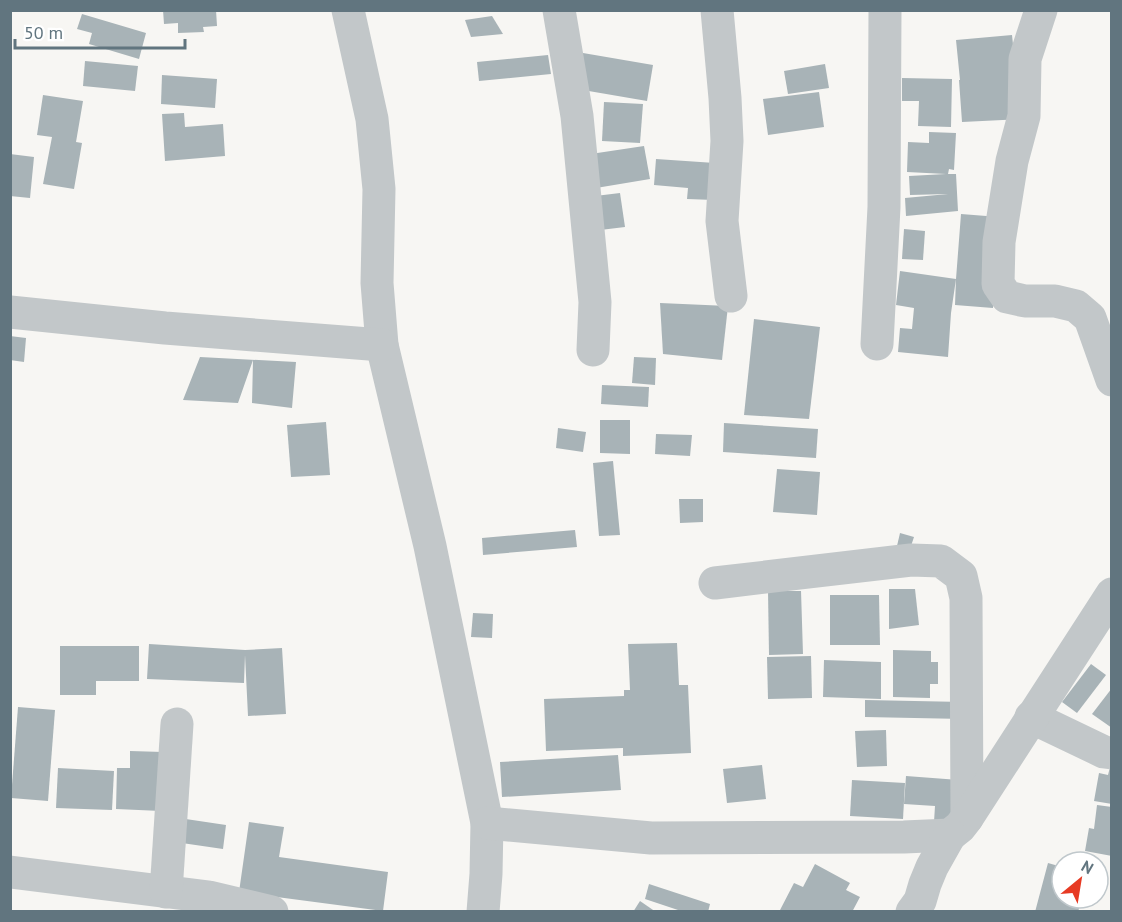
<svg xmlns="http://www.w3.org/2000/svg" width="1122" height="922" font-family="'PT Sans',sans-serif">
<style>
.building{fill:#a8b3b7}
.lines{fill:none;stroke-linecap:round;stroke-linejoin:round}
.minor{stroke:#c2c7c9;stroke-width:33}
</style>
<rect width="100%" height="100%" fill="#f7f6f3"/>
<g class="building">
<path d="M163 10H216L217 26 203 27 204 32 178 33V23L164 24Z"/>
<path d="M82 14 146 33 139 59 89 44 92 33 77 29Z"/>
<path d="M492 16 503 34 471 37 465 20Z"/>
<path d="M1012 35 1021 119 962 122 959 80H960L956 40Z"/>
<path d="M583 53 653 65 647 101 577 89Z"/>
<path d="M548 55 551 74 479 81 477 62Z"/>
<path d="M85 61 138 66 135 91 83 86Z"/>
<path d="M825 64 829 88 788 94 784 71Z"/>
<path d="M162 75 217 79 215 108 161 104Z"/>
<path d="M902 78 952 79 951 127 918 126 919 101H902Z"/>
<path d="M819 92 824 127 768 135 763 99Z"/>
<path d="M43 95 83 101 76 142 82 143 74 189 43 184 52 137 37 135Z"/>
<path d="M604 102 643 104 640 143 602 141Z"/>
<path d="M184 113 185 127 223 124 225 156 165 161 162 114Z"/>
<path d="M929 132 956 133 954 170 949 169 948 174H956L958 211 906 216 905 198 948 194 910 195 909 176 946 174 907 172 908 142 929 143Z"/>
<path d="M644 146 650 179 590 189 584 155Z"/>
<path d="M10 154 34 157 30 198 10 196Z"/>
<path d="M656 159 715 163 714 200 687 199 688 188 654 185Z"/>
<path d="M620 193 625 227 592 231 587 197Z"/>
<path d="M961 214 999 217 993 308 955 305 956 279 951 313 948 357 898 352 900 328 912 329 914 308 896 305 900 271 956 279Z"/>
<path d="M904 229 925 231 923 260 902 259Z"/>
<path d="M660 303 728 306 722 360 663 354Z"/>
<path d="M754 319 820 327 809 419 744 415Z"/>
<path d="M10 336 26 338 24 362 10 360Z"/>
<path d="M200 357 296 362 292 408 252 403 253 360 238 403 183 400Z"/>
<path d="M634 357 656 358 655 385 632 383Z"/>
<path d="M602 385 649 387 648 407 601 404Z"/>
<path d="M600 420H630V454L600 453Z"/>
<path d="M326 422 330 475 291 477 287 425Z"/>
<path d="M724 423 818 429 816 458 723 452Z"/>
<path d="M558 428 586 432 583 452 556 448Z"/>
<path d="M656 434 692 435 690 456 655 454Z"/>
<path d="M613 461 620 535 599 536 593 463Z"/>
<path d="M777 469 820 472 817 515 773 512Z"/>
<path d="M679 499H703V522L680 523Z"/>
<path d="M575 530 577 547 483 555 482 538Z"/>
<path d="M900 533 914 537 910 549 897 546Z"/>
<path d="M889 589H915L919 625 889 629Z"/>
<path d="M768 591H801L803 654 769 655Z"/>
<path d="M830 595H879L880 645H830Z"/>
<path d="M473 613 493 614 492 638 471 637Z"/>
<path d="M677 643 679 685H688L691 753 623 756V748L546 751 544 699 624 696V690H630L628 644Z"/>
<path d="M149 644 245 650 282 648 286 714 248 716 245 655 244 683 147 679Z"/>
<path d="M60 646H139V681H96V695H60Z"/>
<path d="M893 650 931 651V662H938V684H930V698L893 697Z"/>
<path d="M811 656 812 698 768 699 767 657Z"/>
<path d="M824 660 881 662V699L823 697Z"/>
<path d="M1091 664 1106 675 1077 713 1062 702Z"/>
<path d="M1112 688V728L1092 714Z"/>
<path d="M865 700 964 702V719L865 717Z"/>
<path d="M18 707 55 710 48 801 11 798Z"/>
<path d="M886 730 887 766 857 767 855 731Z"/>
<path d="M130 751 163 752 161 811 116 809 117 768H130Z"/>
<path d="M618 755 621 790 502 797 500 762Z"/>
<path d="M762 765 766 799 727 803 723 769Z"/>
<path d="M1110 767H1112V804L1094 801 1099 773 1108 775Z"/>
<path d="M58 768 114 771 112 810 56 808Z"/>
<path d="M906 776 959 780 952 823 934 822 935 806 904 804Z"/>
<path d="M852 780 905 783 903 819 850 816Z"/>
<path d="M1097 805 1112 807V856L1085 851 1089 828 1094 829Z"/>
<path d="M179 818 226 825 223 849 175 842Z"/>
<path d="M249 822 284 827 279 857 388 872 383 911 239 892Z"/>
<path d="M1048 863 1062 867V898H1082L1078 912H1035Z"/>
<path d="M815 864 850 883 846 890 860 897 852 912H779L794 883 803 887Z"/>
<path d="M649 884 710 904 708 912H684L645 899Z"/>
<path d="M640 901 656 912H633Z"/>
</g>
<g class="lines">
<g class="minor">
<path d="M348 10 372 119 379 189 377 283 382 345 430 546 487 823 486 874 483 912"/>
<path d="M559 10 577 116 595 302 593 350"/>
<path d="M717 10 725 98 727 141 722 221 731 296"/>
<path d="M1041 10 1025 59 1024 116 1012 161 999 242 998 284 1007 297 1025 301H1055L1076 306 1090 318 1112 380"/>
<path d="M10 312 165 328 382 345"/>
<path d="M877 344 884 207 885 10"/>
<path d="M715 583 911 560 941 561 961 576 966 598 967 818"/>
<path d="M1031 717 1104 752 1112 753"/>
<path d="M487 823 651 838 904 837 950 835 960 827 967 818 1112 594"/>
<path d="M10 872 209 897 272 912"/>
<path d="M166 892 177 724"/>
<path d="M912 912 920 901 925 884 932 867 950 835"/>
</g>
</g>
<rect width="1122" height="922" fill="none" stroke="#61757f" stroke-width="24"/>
<g transform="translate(1080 880) rotate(30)"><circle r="28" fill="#ffffff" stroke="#c0c8cc" stroke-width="1.5"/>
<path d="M0-4.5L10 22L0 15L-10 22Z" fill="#e73a23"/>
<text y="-9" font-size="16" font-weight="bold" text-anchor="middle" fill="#61757f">N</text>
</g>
<path d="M15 39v9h170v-9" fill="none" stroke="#61757f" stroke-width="3"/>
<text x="24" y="39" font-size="18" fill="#61757f" stroke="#ffffff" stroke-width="4.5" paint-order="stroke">50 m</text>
</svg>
